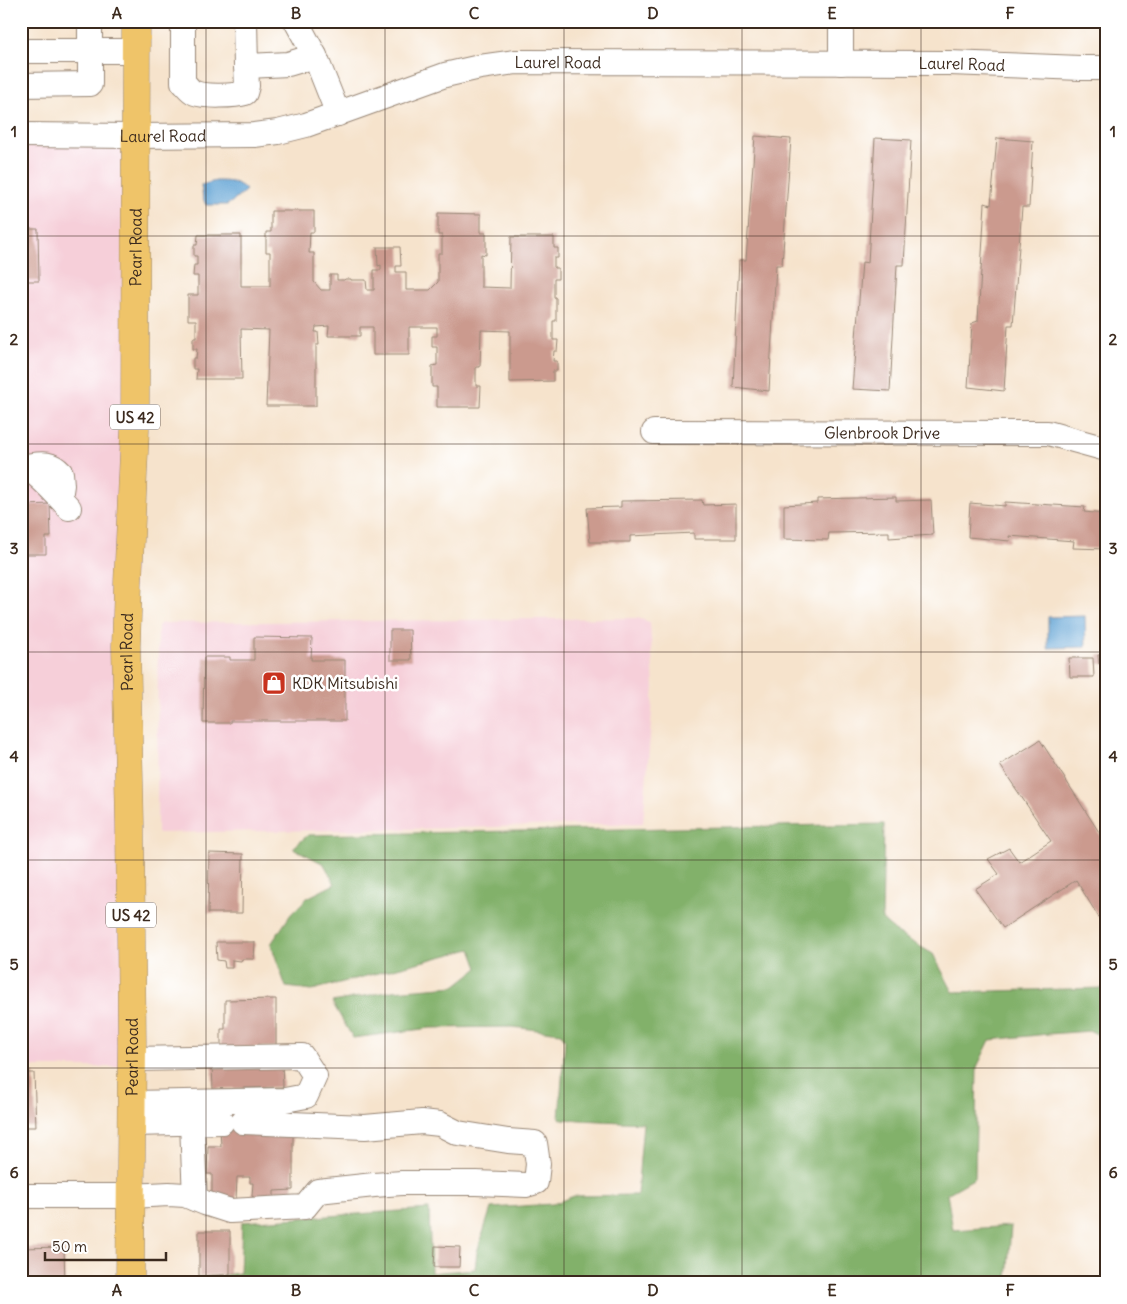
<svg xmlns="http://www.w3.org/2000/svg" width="1127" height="1304" font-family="Delius,sans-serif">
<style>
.built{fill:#f6cfd9}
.forest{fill:#82b16a;stroke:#5e6e44}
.water{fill:#60a3d4;stroke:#4e6679}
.building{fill:#cb9a8e}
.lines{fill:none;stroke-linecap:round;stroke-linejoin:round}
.minor-casing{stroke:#988675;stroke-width:26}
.major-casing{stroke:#988675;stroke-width:29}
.minor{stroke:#fff;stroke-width:24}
.major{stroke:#efc469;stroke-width:28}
.grid{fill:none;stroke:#3b2a1e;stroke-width:1;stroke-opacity:0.55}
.labels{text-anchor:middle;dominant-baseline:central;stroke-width:5;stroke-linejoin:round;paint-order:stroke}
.shield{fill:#fff;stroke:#766a62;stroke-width:1}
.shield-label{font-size:15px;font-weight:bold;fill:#3b2a1e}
.street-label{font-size:16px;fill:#3b2a1e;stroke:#fff}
.poi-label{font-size:16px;fill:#3b2a1e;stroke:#fff;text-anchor:start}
.neatline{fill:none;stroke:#3b2a1e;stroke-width:2}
.grid-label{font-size:16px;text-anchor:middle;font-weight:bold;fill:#3b2a1e}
</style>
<rect width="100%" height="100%" fill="#fff"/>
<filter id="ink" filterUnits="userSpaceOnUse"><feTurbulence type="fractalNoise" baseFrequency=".02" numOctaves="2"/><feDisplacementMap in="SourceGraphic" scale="10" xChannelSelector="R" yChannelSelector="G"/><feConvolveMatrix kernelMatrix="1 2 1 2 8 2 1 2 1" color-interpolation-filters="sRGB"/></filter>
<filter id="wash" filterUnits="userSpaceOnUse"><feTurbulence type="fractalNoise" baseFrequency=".0096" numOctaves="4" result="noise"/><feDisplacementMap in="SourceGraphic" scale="20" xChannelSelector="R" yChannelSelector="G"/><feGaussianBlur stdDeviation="1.12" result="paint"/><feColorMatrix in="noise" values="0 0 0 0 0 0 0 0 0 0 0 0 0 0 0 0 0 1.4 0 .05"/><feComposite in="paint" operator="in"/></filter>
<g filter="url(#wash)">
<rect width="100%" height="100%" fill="#f6e3cc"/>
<g class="built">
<path d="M21 135 135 136 132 1067H21Z"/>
<path d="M637 618 650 622 654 687 643 823 456 828 157 833 158 626 162 623Z"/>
</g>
<path class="forest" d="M884 824 882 920 897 933 933 954 953 992 1106 988V1039L1091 1031 1048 1034 990 1040 977 1067 975 1178 947 1194 953 1230 1011 1226 1007 1280 1011 1283H221L224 1275 240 1273 242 1222 429 1209 431 1273 475 1269 477 1252 491 1208 553 1204 574 1196 637 1195 643 1123 559 1119 565 1040 561 1033 513 1027 430 1028 353 1038 332 1002 392 991 455 986 478 968 471 949 312 990 286 987 271 944 291 914 307 898 335 884 324 864 293 848 308 835Z"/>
<g class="water">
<path d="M216 181C227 181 239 181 246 190L236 199 227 205H206L203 198 201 185Z"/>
<path d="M1085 616 1086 647 1048 648V617Z"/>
</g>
<g id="blocks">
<g class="building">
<path d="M755 136 791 139 782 265H776L769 391 733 387 739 260H746Z"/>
<path d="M875 138 911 140 904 265H897L890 391 852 389 862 262 868 263Z"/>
<path d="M997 138 1033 141 1029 207H1022L1013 325H1008L1004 391 968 387 972 323 978 321 985 203 991 205Z"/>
<path d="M271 211H314V232H310L309 253H314V282L321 290H330V275H337V280H344L345 279H351V280H366L367 290H374V270H381V265L378 266 377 247H400L401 266H396V272H406V290H430L438 282V253H442V235H438V213L481 214V233H486V255L481 254V287L510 288 511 237H554V248H558V258H554V268H558V279H554V297L556 298V321H553V340H558L557 351H554L553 361H557V371H553V381L510 382V331L481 330 480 367H476V386H481L480 407H437V387H432V366L437 365V347H432V336H437V327H409V355H373V327H360V336H328L329 326 316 327 315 332H318L319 345H316V406H266L269 330 241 329 242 379H196L197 369H193V358H196L197 349H193V338H196V320H188V295H198V276H193L194 265H197V256H194V245H197L198 235H241V286H270V252H266V232H271Z"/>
<path d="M21 229H38L39 281H21Z"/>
<path d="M1104 266H1106V287H1103Z"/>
<path d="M21 476H24L25 505 50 504 51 537H46V554H26L25 560H21Z"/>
<path d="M896 497V501L931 500 933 535 889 538V532L829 533 828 540 784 539V505L817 503V499Z"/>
<path d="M702 500 703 505 736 504V539H694V533L630 536V542H590L587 508 621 507V501Z"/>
<path d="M1005 502 1085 507 1084 512 1106 514V549L1073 548 1074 541 1009 536 1010 541 968 537 970 503 1005 506Z"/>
<path d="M390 630H410L411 660H390Z"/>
<path d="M254 637 312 638 311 660H345V721H230V723H203L204 657H230V660H254Z"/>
<path d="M1098 655H1106V664H1099Z"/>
<path d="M1069 658H1093L1094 677H1070Z"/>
<path d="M1040 740 1106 843V929L1076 880 1003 928 975 889 999 874 988 859 1009 848 1019 862 1051 841 1000 765Z"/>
<path d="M209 853 243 854 242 913H208Z"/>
<path d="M216 942H255L254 959H242L241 961 232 960V968H225L224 961 217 960Z"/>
<path d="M276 999V1047L221 1048V1029H225V1000Z"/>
<path d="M282 1062 283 1087 213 1089 212 1064Z"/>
<path d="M21 1073H34L36 1127H21Z"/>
<path d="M225 1113H241L293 1127V1190L274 1191V1198H255L252 1196 253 1183H250V1177H237L236 1200H212V1174H207L208 1146H221L220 1128Z"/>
<path d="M199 1231H230V1274L199 1276Z"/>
<path d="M435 1246 460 1247 459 1267H434Z"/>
<path d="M64 1247 65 1283H21V1248Z"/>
</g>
</g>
</g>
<g filter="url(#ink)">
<use href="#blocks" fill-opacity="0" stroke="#988675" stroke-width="1"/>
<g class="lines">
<g class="minor-casing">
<g id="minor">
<path d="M183 21V82C187 86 190 91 195 93 205 97 235 96 245 93L247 86 246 66"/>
<path d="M245 21 246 66 288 64 315 56"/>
<path d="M296 21 315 56 338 114"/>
<path d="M21 51H90V21"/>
<path d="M841 63V21"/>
<path d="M21 85 90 84V51H135"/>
<path id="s1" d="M21 135 135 136 254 135 278 132 306 125 445 75 480 67 516 62 949 63 1081 68H1106"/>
<path id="s2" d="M654 432 1048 433 1106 449"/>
<path d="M21 465C37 471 57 495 69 508"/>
<path d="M25 466C41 464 50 461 61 473L62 485 60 498"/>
<path d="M132 1103 285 1100 306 1096 315 1076 302 1056 132 1059"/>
<path d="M192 1123 195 1199"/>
<path d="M132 1124 222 1122"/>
<path d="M21 1196H131L169 1194 185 1195 205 1203 230 1211 305 1207 318 1191 374 1185 402 1183H476L526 1185 536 1182 538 1164 535 1143 508 1141 458 1133 440 1124 422 1122 365 1127 243 1122"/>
</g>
</g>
<g class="major-casing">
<g id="major">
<path id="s3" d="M130 1283 132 1044 130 824 126 646 128 583 135 430 136 21"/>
</g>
</g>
<use href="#minor" class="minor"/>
<use href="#major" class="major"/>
</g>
</g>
<path class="grid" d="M206 21V1283M385 21V1283M564 21V1283M742 21V1283M921 21V1283M21 236H1106M21 444H1106M21 652H1106M21 860H1106M21 1068H1106"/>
<defs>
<g id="shop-square" transform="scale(1.25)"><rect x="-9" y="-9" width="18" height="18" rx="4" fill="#c8321e" stroke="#fff"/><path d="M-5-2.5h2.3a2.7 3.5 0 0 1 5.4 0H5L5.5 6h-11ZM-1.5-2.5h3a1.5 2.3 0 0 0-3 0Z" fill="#fff"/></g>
</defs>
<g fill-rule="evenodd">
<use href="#shop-square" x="274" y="683"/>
</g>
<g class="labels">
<g class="shield">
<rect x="110" y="404.5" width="50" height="25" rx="4"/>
<rect x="106" y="902.5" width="50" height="25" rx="4"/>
</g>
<g class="shield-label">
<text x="135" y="417">US 42</text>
<text x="131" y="915">US 42</text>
</g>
<g class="street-label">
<text stroke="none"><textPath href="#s1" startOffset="548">Laurel Road</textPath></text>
<text stroke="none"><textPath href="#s1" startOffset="952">Laurel Road</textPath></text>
<text stroke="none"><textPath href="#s1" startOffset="142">Laurel Road</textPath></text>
<text stroke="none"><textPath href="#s3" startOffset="1036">Pearl Road</textPath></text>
<text stroke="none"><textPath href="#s2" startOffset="228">Glenbrook Drive</textPath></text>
<text stroke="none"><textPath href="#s3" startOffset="631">Pearl Road</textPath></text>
<text stroke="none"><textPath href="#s3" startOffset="226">Pearl Road</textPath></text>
</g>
<g class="poi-label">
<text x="292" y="683">KDK Mitsubishi</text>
</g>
</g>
<rect width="1127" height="1304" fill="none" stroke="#fff" stroke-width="55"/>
<path d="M45 1252v8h121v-8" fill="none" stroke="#3b2a1e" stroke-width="2.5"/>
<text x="52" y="1252" font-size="15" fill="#3b2a1e" stroke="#ffffff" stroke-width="4" paint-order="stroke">50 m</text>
<rect x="28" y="28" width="1072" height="1248" class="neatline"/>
<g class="grid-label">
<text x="117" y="19">A</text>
<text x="296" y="19">B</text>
<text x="474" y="19">C</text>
<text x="653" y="19">D</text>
<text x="832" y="19">E</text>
<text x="1010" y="19">F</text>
<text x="14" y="137">1</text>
<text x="1113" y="137">1</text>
<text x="14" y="345">2</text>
<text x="1113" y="345">2</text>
<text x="14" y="554">3</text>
<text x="1113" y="554">3</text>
<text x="14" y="762">4</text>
<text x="1113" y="762">4</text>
<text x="14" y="970">5</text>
<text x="1113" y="970">5</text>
<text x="14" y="1178">6</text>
<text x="1113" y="1178">6</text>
<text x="117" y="1296">A</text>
<text x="296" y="1296">B</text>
<text x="474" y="1296">C</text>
<text x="653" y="1296">D</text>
<text x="832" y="1296">E</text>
<text x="1010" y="1296">F</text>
</g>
</svg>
